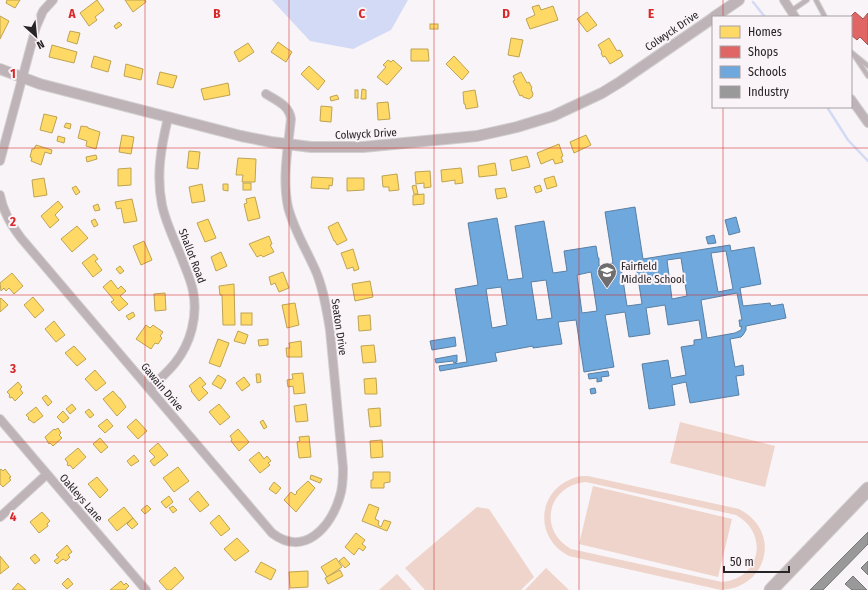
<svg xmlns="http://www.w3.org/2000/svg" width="868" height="590" font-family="'Fira Sans Condensed',sans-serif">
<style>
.green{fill:#eed4ca;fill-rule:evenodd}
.water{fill:#d2daf6}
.homes{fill:#ffd966;stroke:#bea353}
.shops{fill:#e06666;stroke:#a85253}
.schools{fill:#6fa8dc;stroke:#5980a5;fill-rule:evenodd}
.industry{fill:#999;stroke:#767676}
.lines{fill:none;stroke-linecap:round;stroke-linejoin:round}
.stream{stroke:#d2daf6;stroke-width:2.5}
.service-casing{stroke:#d2cfd1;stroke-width:6}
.minor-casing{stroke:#d2cfd1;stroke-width:10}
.tertiary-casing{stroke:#d2cfd1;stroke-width:12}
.primary-casing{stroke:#d2cfd1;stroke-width:15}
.service{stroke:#beb3b6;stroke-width:4}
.minor{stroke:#beb3b6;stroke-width:8}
.tertiary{stroke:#beb3b6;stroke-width:10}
.primary{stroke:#c0b6b7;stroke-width:13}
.grid{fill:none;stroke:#d62828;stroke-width:1;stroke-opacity:0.55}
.labels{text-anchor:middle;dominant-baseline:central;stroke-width:4;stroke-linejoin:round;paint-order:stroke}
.street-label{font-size:11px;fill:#262426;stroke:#faf3f8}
.poi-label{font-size:11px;fill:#262426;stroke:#faf3f8;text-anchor:start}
.grid-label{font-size:13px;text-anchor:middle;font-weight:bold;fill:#d62828;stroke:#faf3f8;stroke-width:4;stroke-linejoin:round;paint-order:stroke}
</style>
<rect width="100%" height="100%" fill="#f9f4f7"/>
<g class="green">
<path d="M680 422 775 446 765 487 670 463Z"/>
<path d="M581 476H588L739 509C782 531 768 588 721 590L569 556C531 536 538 485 581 476ZM586 482 736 515C770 534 760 579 722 582L571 549C537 530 548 485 586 482Z"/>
<path d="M593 486 732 519 718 577 579 544Z"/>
<path d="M477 507 489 509 534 577 521 590H425L405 568Z"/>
<path d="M546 568 569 590H525Z"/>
<path d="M397 574 412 590H379Z"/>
</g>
<path class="water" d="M272 0H408L391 30 353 49 310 41Z"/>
<g class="homes">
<path d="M7 0H20L15 8 6 3Z"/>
<path d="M97 0 104 10 95 17 97 20 89 26 80 13Z"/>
<path d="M125 0H145L146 2 133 12Z"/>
<path d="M539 5 541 10 553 6 558 20 530 29 526 19 535 15 532 7Z"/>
<path d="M587 12 597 25 587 32 577 19Z"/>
<path d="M0 16 9 21 0 39Z"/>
<path d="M119 22 122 25 116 29 114 26Z"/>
<rect x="430" y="24" width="8" height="5"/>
<path d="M70 31 80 33 77 44 67 41Z"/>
<path d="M511 38 523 40 519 57 508 55Z"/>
<path d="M609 38 617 51 620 50 623 56 610 64 605 56 603 57 601 53 602 52 598 45Z"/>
<path d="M278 42 292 52 286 62 271 52Z"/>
<path d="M248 43 254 52 239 62 234 52Z"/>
<path d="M52 45 77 52 74 63 49 57Z"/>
<path d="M411 49H428L429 61H411Z"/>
<path d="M94 56 111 61 108 72 91 67Z"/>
<path d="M454 56 469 72 462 80 446 64Z"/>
<path d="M388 60 391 62 393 60 402 68 387 85 377 77 386 67 383 65Z"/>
<path d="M126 64 143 69 141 80 124 76Z"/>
<path d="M309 66 325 81 318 90 301 74Z"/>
<path d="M160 72 177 76 173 88 157 84Z"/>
<path d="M521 72 527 83 529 82 532 88 531 89 533 94 532 97 529 99 523 97 522 95 520 96 513 81 515 80 513 76Z"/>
<path d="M228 83 230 95 204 100 201 89Z"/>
<path d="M362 89 366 90V99H361Z"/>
<rect x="355" y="90" width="3" height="8"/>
<path d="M475 90 478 107 466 109 465 104H464L463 92Z"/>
<path d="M337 95 339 99 331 101 330 97Z"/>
<path d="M388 102 390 119 378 120 377 103Z"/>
<path d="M321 106 332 107 331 122 320 121Z"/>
<path d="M44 114 57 117 52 133 40 130Z"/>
<path d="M66 123 71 124 70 129 64 127Z"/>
<path d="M81 126 88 127V128L100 132 96 149 86 146 87 141 78 138Z"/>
<path d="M122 135 134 137 131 154 119 152Z"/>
<path d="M586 135 591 145 574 153 570 142Z"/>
<path d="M58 136 65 138 64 143 57 141Z"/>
<path d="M559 144 563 156 561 157 563 162 555 164 553 159 541 164 537 153Z"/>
<path d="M36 145 52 150 51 154 45 152 41 165 31 161 32 158 30 157 32 149H34Z"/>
<path d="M189 151 200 152 198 169 187 168Z"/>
<path d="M96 155 97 159 87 162 86 157Z"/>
<path d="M527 156 530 167 512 171 510 160Z"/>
<path d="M238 158 256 159 255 182H242L243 175H236Z"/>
<path d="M495 163 497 175 479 177 478 166Z"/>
<path d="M131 168V185L118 186V169Z"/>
<path d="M461 168 463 183 455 184V180L442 182 441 170Z"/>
<path d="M430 171 431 187 424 188V183L416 184 415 172Z"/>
<path d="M397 174 399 190 389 191V187H383L382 176Z"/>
<path d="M554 176 557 186 547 189 544 179Z"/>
<path d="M312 177 333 178 332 186 329 185V189L311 188Z"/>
<path d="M44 178 47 195 34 197 32 180Z"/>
<path d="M347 178H364V190L347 191Z"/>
<rect x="243" y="183" width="8" height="7"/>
<path d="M202 184 205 201 192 203 189 187Z"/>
<path d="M223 184H228V191L223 190Z"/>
<path d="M416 185 418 194H414L412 186Z"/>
<path d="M540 185 542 191 536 193 534 187Z"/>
<path d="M76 186 80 192 76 195 72 188Z"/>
<path d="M505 188 507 197 497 199 495 189Z"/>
<path d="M424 194V204L413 205V195Z"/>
<path d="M255 197 260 218 248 221 244 204 247 203 246 199Z"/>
<path d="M132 199 137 221 124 223 121 208 117 209 115 202Z"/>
<path d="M58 201 63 207 55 215 59 220 50 228 41 216Z"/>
<path d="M98 204 100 210 95 211 93 206Z"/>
<path d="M95 219 98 225 94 227 91 221Z"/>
<path d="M208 219 216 238 205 242 197 223Z"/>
<path d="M338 222 347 240 337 245 335 241H334L328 227Z"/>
<path d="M77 226 88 238 72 252 61 239Z"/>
<path d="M269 236 272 244 270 245 274 252 263 257 261 255 257 257 249 244Z"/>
<path d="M144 241 152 260 141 265 133 246Z"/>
<path d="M353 249 359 269 354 271 353 267 347 269 341 253Z"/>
<path d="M221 252 227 266 216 271 211 257Z"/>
<path d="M94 254 98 259 95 261 102 270 93 277 82 263Z"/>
<path d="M120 266 124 271 120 274 116 269Z"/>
<path d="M283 272 289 288 279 292 275 283 271 285 269 277Z"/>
<path d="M12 273 23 286 14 294 9 288 6 291 4 288 1 291 0 283Z"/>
<path d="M111 280 118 289 121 286 126 291 120 296 128 304 119 311 111 302 114 300 103 287Z"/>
<path d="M370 281 373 297 355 301 352 284Z"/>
<path d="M234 284 235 325H223L222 295H220L219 286Z"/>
<path d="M165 293 166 310 155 311 154 294Z"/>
<path d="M33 297 44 310 35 318 24 305Z"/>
<path d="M1 298 8 305 0 312V299Z"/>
<path d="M295 303 299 325 287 328 282 305Z"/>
<path d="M133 312 135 316 129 320 126 316Z"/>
<rect x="241" y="313" width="11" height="12"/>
<path d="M370 315 371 330 359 331 358 316Z"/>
<path d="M54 321 65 335 56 342 45 329Z"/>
<path d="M146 325 150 328 153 325 163 332 160 336 162 338 158 344 155 343 151 349 136 339Z"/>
<path d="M238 331 248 335 245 344 234 341Z"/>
<path d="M218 339 229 343 220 367 209 363Z"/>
<path d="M268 339V345L259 346 258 340Z"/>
<path d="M301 341 302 357H287L286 348H290L289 343Z"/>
<path d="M374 345 376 362 363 363 361 346Z"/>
<path d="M74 346 86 359 77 366 65 353Z"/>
<path d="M95 370 106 383 96 391 85 379Z"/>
<path d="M303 373 305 393 294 394 293 386 288 387 287 380 293 379 292 374Z"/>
<path d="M256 374H260L261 382 257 383Z"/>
<path d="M218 375 226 380 221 389 212 384Z"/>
<path d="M200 377 206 384 202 387 208 393 199 401 191 391 192 390 189 386Z"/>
<path d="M244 377 250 385 242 391 236 383Z"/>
<path d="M376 378 377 394H365L364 379Z"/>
<path d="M18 382 22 387 20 389 23 393 15 401 12 397 10 398 9 396 10 395 7 392Z"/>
<path d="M113 391 119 398H120L126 407 117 416 103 399Z"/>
<path d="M46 395 52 402 48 406 42 398Z"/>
<path d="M72 404 76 409 70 414 66 409Z"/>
<path d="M219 404 230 417 220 425 209 412Z"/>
<path d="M306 404 308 421 296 422 294 406Z"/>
<path d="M36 407 43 416 34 423 28 419 29 418 26 415Z"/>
<path d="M380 408 381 426 370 427 368 409Z"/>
<path d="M89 409 94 415 90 418 85 412Z"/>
<path d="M63 411 69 418 63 423 57 417Z"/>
<path d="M107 419 113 426 105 433 98 426Z"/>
<path d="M136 419 147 431 138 439 127 427Z"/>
<path d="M263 420 267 427 264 429 260 422Z"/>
<path d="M58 428 61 433 59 435 62 438 53 446 50 443 49 444 45 437 54 429 55 430Z"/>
<path d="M238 429 249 442 239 451 231 441 232 439 230 436Z"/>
<path d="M309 436 311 457 299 458 297 442 300 441 299 437Z"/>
<path d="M100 438 108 447 101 453 93 444Z"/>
<path d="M382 440 383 457 371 458 370 441Z"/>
<path d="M158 443 168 455 154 466 150 461 155 457 149 451Z"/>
<path d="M78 448 86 457 73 469 70 465 68 466 67 464 68 463 65 459Z"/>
<path d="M259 452 264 459 267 456 271 461 268 463 270 465 260 473 249 460Z"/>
<path d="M134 455 139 461 131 466 127 461Z"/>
<path d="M178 467 189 481 174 492 163 478Z"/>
<path d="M1 469 3 471 5 469 11 477 9 478 11 480 3 487 0 484V470Z"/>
<path d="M373 472H390V482L384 483V488H371V480H373Z"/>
<path d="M311 475 322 479 320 483 310 479Z"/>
<path d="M97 477 108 490 100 498 88 484Z"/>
<path d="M308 481 315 488 296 512 284 500 291 492 295 495 297 493 296 492Z"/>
<path d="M274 482 281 488 276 494 269 489Z"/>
<path d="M198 491 209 505 200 512 189 499Z"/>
<path d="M169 496 173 502 166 508 161 502Z"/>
<path d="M369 504 379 508 375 519 379 521 378 525 381 527 384 520 391 522 387 531 362 521Z"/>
<path d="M147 505 151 509 145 514 141 510Z"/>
<path d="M173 506 177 510 173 513 169 508Z"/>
<path d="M124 507 133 518 117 531 108 520Z"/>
<path d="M42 512 50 521 47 524 48 526 39 533 30 522Z"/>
<path d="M219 515 230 529 221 536 210 523Z"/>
<path d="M133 518 138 524 132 529 127 524Z"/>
<path d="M356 533 365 540 362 544 366 547 363 551 359 548 354 555 345 547Z"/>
<path d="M237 538 249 551 235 561 224 549Z"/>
<path d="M67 545 72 552 68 555 70 557 66 561 63 559 57 564 54 561 59 557 56 555Z"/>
<path d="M35 554 40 560 35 564 30 558Z"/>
<path d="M0 556 9 567 0 574Z"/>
<path d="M344 557 350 564 345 568 339 561Z"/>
<path d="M336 558 342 567 327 577 321 567Z"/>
<path d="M261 562 276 570 271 580 255 572Z"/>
<path d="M175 567 184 578 171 590H167L159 581Z"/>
<path d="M340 570 343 576 328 584 325 578Z"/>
<path d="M308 571V587L290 588 289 572Z"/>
<path d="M68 578 73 584 67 589 62 584Z"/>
<path d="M121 581 124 585 126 583 129 586 125 590H110Z"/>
<path d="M18 583 26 590H12Z"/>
</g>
<path class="shops" d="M855 12 863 19 868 13V45L860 37 857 40 851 35V17H850Z"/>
<g class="schools">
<path d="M635 207 643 259 730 245 731 251 754 247 761 284 740 288 743 306 770 303 771 306 783 304 786 318 746 326V330L743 335 741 337 730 339 735 367 743 365 744 375 736 376 739 395 690 403 686 382 672 385 675 405 649 409 642 364 668 360 671 378 686 375 681 347 694 345V340L702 339 699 320 668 325 665 305 646 308 650 334 629 337 625 312 605 315 614 367 584 372 576 320 558 322 562 344 533 348V346L495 353 497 361 440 371 439 366 467 362 455 289 478 285 468 223 497 218 508 280 523 278 515 226 544 221 553 273 567 271 564 251 596 246 598 258H599V266L613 263 605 212ZM726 251 733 289 718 292 711 253ZM681 258 687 296 672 299 667 260ZM636 265 642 304 627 306 621 267ZM591 272 597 311 582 313 577 275ZM546 280 552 318 537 320 531 282ZM501 287 507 325 492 328 486 289ZM737 293 742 320H739L740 327 742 326 741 330 735 333 707 338 701 300Z"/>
<path d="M736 217 740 232 729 235 725 220Z"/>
<path d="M714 235 716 243 708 244 706 237Z"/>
<path d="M455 337 456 346 432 350 430 341Z"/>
<path d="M457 355V362L454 363 453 361 436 363 435 359Z"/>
<path d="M608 371 609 376 601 377 602 381 597 382V378L589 379 588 374Z"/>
<path d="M595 388 596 393 591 394 590 389Z"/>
</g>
<g class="industry">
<path d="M868 532V544L823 590H810Z"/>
<path d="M868 561V575L861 568Z"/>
<path d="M853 576 867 590H852L845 584Z"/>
</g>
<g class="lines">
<g class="stream">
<path d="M753 2 765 17"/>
<path d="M827 107 848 140 868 161"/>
</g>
<g class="service-casing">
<g id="service">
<path d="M816 0 825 17"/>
<path d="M791 11 807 0"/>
<path d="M851 52 868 66"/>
<path d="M854 55 868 76"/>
</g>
</g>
<g class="minor-casing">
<g id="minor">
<path d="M784 0 795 17"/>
<path d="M851 99 868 123"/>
<path d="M0 161 36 27 43 11 53 0"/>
<path d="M0 195C3 212 11 225 21 238L272 533C304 558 331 527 340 496 343 487 343 477 343 468L330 330C327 311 324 292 317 274 308 252 294 231 288 207 282 178 288 148 291 119 289 105 277 101 266 94"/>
<path d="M150 389C158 380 168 372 175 363 191 343 198 316 193 291 191 280 186 270 182 259 175 241 166 224 162 205 156 175 161 147 168 118"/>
<path d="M0 419 146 590"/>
<path d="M0 517 46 475"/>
</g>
</g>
<g class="tertiary-casing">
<g id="tertiary">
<path d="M714 17 739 0"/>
<path d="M0 69 40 84 241 136 271 142 311 147H363L477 136 517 127 553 116 602 93 620 82 713 18"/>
</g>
</g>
<g class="primary-casing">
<path id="primary" d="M771 590 868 489"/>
</g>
<use href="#service" class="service"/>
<use href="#minor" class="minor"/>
<use href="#tertiary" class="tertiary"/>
<use href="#primary" class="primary"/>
</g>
<path class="grid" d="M145 0V590M289 0V590M434 0V590M579 0V590M723 0V17M723 107V590M0 148H868M0 295H868M0 442H868"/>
<defs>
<g id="school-pin" transform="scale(1)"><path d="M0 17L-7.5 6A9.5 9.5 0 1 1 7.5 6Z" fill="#706d6f" stroke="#faf3f8"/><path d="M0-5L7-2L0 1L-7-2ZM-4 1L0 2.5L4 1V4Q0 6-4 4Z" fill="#fff"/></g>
</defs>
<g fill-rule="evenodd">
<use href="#school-pin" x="607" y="272"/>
</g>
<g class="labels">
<g class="street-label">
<text transform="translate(672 31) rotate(-34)">Colwyck Drive</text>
<text transform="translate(366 134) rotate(-3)">Colwyck Drive</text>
<text transform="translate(192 256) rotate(69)">Shallot Road</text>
<text transform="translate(339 327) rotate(82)">Seaton Drive</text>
<text transform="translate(162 387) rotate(50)">Gawain Drive</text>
<text transform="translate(81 498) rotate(49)">Oakleys Lane</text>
</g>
<g class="poi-label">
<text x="621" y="266">Fairfield<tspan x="621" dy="13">Middle School</tspan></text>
</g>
</g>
<g class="grid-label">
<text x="72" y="18">A</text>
<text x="217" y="18">B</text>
<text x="362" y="18">C</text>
<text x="506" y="18">D</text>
<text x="651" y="18">E</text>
<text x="13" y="78">1</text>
<text x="13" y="226">2</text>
<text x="13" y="373">3</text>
<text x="13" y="521">4</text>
</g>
<rect x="712" y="16" width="140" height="92" fill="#faf3f8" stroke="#a5a0a4"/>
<rect x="720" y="26" width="20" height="12" fill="#ffd966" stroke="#a5a0a4"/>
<text x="748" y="36" font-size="12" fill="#262426">Homes</text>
<rect x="720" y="46" width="20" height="12" fill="#e06666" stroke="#a5a0a4"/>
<text x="748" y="56" font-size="12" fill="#262426">Shops</text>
<rect x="720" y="66" width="20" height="12" fill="#6fa8dc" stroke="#a5a0a4"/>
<text x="748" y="76" font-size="12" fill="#262426">Schools</text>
<rect x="720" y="86" width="20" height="12" fill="#999999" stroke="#a5a0a4"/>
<text x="748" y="96" font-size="12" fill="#262426">Industry</text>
<g transform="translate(36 36) rotate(153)" stroke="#faf3f8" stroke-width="3" paint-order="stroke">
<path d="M0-3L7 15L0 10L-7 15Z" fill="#262426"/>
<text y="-6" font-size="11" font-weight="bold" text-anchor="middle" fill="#262426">N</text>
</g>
<path d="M724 566v6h65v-6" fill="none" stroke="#262426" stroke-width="2"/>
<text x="730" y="566" font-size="12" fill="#262426" stroke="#faf3f8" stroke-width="3" paint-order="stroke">50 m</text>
</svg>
